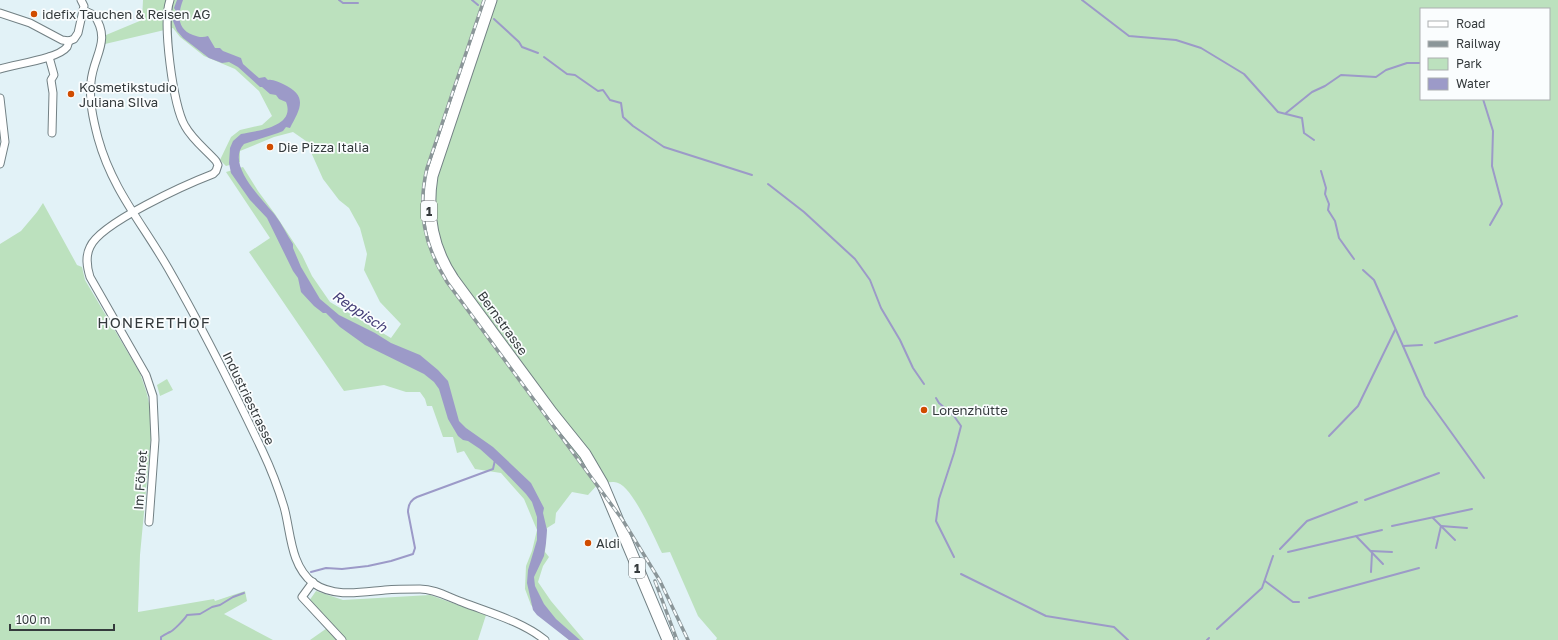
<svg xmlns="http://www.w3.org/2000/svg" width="1558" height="640" font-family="'Golos Text',sans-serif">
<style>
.green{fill:#bce1be;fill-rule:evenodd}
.water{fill:#9c9ac8}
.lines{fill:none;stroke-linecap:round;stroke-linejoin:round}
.stream{stroke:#9c9ac8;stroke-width:2}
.street-casing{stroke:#728084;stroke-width:9}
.primary-casing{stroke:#728084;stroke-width:13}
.street{stroke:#fff;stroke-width:7}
.primary{stroke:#fff;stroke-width:11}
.rail-casing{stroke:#8b9699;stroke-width:3.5}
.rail{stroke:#fafdfe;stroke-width:2;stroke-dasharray:6;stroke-linecap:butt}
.poi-dot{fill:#d04c00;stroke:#fafdfe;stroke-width:1.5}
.labels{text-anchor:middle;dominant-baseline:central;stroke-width:3.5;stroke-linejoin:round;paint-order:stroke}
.shield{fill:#fafdfe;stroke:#6f7476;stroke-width:1}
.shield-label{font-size:12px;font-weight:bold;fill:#343a3c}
.poi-label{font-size:13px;fill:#343a3c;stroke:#fafdfe;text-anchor:start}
.street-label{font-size:13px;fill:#343a3c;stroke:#fafdfe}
.water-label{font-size:14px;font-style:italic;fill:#423b76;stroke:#fafdfe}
.quarter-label{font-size:15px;letter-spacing:1px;fill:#343a3c;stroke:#fafdfe}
</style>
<rect width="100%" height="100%" fill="#e2f2f7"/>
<g class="green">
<path d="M143 0H1558V640H716L717 638 698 616 670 552 662 553C654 537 633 488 618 483 613 481 605 483 599 483L588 495 572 492 556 513 555 523 547 528 545 552 549 557 543 566 538 582 551 601 584 640H569L544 619 531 605 525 589 526 566 532 551 537 530 524 499 501 473 475 469 464 451 457 453 453 437H443L432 406H427L425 399 420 392H406L384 385 344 391 249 252 270 238 226 172 243 167 258 191 275 214 302 255 312 276 330 302 391 338 401 324 380 302 364 270 367 254 360 228 349 208 339 200 323 179 306 141 293 132 274 137 240 151V162L226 166 220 160 231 137 240 130 262 125 272 116 259 91 235 69 204 56 180 37 173 28 105 44 106 35 142 20ZM1421 9H1549V99H1421Z"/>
<path d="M43 203 77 265 82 267 85 280 140 373 147 394 151 413V438L140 555 138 612 214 599 215 601 245 591 247 601 224 614 273 640H0V244L21 231 37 212Z"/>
<path d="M167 379 173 390 160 396 157 385Z"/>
<path d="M316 591 343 600 430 595 486 615 478 640H310L330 626 309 601Z"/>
</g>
<path class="water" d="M177 0H183C178 13 176 29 193 35 198 37 203 38 208 36L215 48H220L223 51 241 58 243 64 259 78 265 77 268 80C273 79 278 82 283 84 309 96 300 109 290 128L286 127 283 131 278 133 244 144C225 164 263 200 275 215 282 224 287 235 293 244V248L301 267 320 299 339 315 375 333 391 343 420 355 438 370 448 381 459 421 466 428 493 447 531 483 544 508 543 513 547 530 546 543 544 556 534 577 535 586 544 604 556 619 580 640H569L537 615 533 610 527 583 528 570 537 540V517L532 502 526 494 500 467 480 449 468 441 463 440 458 436 448 419 439 389 434 382 424 374 365 345 340 327 326 313H323L314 306 301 292 298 278 293 271 267 218 250 200 231 173 229 163 230 148 233 141 241 134C257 131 296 127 286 102L279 99 276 95 270 94 262 87H260L238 67 229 62 222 63 209 58 183 38 177 31 173 21 176 11 174 8Z"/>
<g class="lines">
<g class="stream">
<path d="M339 0 343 3H358"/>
<path d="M472 0 478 5"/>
<path d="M1082 0 1129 36 1176 40 1201 48 1244 74 1278 112 1302 118 1304 133 1314 140"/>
<path d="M494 19 519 42 522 47 538 53"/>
<path d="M544 57 567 74 575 75 598 91 603 90 610 100 621 103 623 117 633 126 664 147 752 175"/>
<path d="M1483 99 1493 131 1492 166 1502 204 1490 225"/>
<path d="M1286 113 1312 92 1325 86 1341 75 1376 77 1386 70 1407 63H1421"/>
<path d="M1321 171 1326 188 1325 194 1329 204 1328 210 1335 221 1339 238 1354 259"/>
<path d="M768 184 804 212 855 259 870 280 881 308 900 340 913 368 924 384"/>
<path d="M1363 270 1374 280 1425 396 1484 478"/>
<path d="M1435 343 1517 316"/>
<path d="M1403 346 1422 345"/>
<path d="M936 398 939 403 954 416 961 426 954 453 939 499 936 521 954 557"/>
<path d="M1329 436 1358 406 1395 330"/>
<path d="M1365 500 1439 473"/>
<path d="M1433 518 1455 540"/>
<path d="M1392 526 1472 509"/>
<path d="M1356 536 1383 564"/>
<path d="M1436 548 1441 526 1467 528"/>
<path d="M1280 549 1307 521 1357 502"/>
<path d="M1371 551 1392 552"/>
<path d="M1288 552 1382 530"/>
<path d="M311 572 326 568 342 569 368 566 391 561 413 554 415 548 408 512C408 505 410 500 417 497L493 469 495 460"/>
<path d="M1371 572 1372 553"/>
<path d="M961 574 1046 616 1114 627 1128 640"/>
<path d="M1265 581 1293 602H1299"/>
<path d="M1309 598 1419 568"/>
<path d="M1217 629 1262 588 1273 556"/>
<path d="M161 640V637C165 634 166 634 170 632 173 631 185 619 187 615L200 614 212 607 220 605 233 597 244 593"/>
<path d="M1207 640 1209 638"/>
</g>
<g class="street-casing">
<g id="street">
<path d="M83 10 94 15C112 41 93 56 91 82 89 101 93 119 98 138 112 189 142 223 168 268 202 327 233 389 262 450 271 469 278 487 284 507 291 532 290 565 313 583 334 598 362 592 385 590 397 589 409 589 420 589 435 589 448 597 462 602 490 613 521 621 545 640"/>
<path d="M0 13 30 23 62 40 69 41 74 39 78 33 84 6 81 0"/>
<path d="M49 57 54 75 51 80 53 93 52 133"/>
<path d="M0 69C15 64 58 59 67 47 68 45 68 43 69 41"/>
<path d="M0 98 5 142 0 164"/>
<path d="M149 522 155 440 153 396 146 375 90 277C87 267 85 257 90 247 100 223 187 184 213 174L216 171 218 165 216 161C206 150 192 139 185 126 173 106 162 22 170 0"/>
<path d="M313 582 302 597 342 640"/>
</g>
</g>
<g class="primary-casing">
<path id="primary" d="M491 0 432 176C426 213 432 248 453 279L552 413 585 454 602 483 668 640"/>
</g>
<use href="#street" class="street"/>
<use href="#primary" class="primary"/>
<g class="rail-casing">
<g id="rail">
<path d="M484 0 427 168C417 211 424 245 447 282L622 519 660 581 688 640"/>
<path d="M655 581 677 640"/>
</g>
</g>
<use href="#rail" class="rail"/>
</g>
<g class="poi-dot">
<circle cx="34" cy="14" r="4"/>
<circle cx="71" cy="94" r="4"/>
<circle cx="270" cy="147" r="4"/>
<circle cx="924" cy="410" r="4"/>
<circle cx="588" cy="543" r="4"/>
</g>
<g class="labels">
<g class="shield">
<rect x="421" y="201" width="16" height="20" rx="3"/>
<rect x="629" y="558" width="16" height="20" rx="3"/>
</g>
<g class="shield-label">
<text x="429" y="211">1</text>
<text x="637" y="568">1</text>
</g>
<g class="poi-label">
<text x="42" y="14">idefix Tauchen &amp; Reisen AG</text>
<text x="79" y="87">Kosmetikstudio<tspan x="79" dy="15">Juliana SIlva</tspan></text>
<text x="278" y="147">Die Pizza Italia</text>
<text x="932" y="410">Lorenzhütte</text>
<text x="596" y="543">Aldi</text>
</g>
<g class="street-label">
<text transform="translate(503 323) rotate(54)">Bernstrasse</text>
<text transform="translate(249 398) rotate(64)">Industriestrasse</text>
<text transform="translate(140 480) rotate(-86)">Im Föhret</text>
</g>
<g class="water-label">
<text transform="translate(360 311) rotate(34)">Reppisch</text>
</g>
<g class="quarter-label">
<text x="154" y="322">HONERETHOF</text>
</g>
</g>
<rect x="1420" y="8" width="130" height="92" fill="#fafdfe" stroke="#abafb0"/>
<rect x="1428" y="21" width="20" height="6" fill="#ffffff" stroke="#abafb0"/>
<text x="1456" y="28" font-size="12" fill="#343a3c">Road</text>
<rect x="1428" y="41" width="20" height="6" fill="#8b9699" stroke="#abafb0"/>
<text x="1456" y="48" font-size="12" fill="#343a3c">Railway</text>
<rect x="1428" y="58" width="20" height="12" fill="#bce1be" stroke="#abafb0"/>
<text x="1456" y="68" font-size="12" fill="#343a3c">Park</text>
<rect x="1428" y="78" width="20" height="12" fill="#9c9ac8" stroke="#abafb0"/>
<text x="1456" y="88" font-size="12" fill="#343a3c">Water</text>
<path d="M10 624v6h104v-6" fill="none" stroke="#343a3c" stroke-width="2"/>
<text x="16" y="624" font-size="12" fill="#343a3c" stroke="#fafdfe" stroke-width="3" paint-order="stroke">100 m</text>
</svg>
